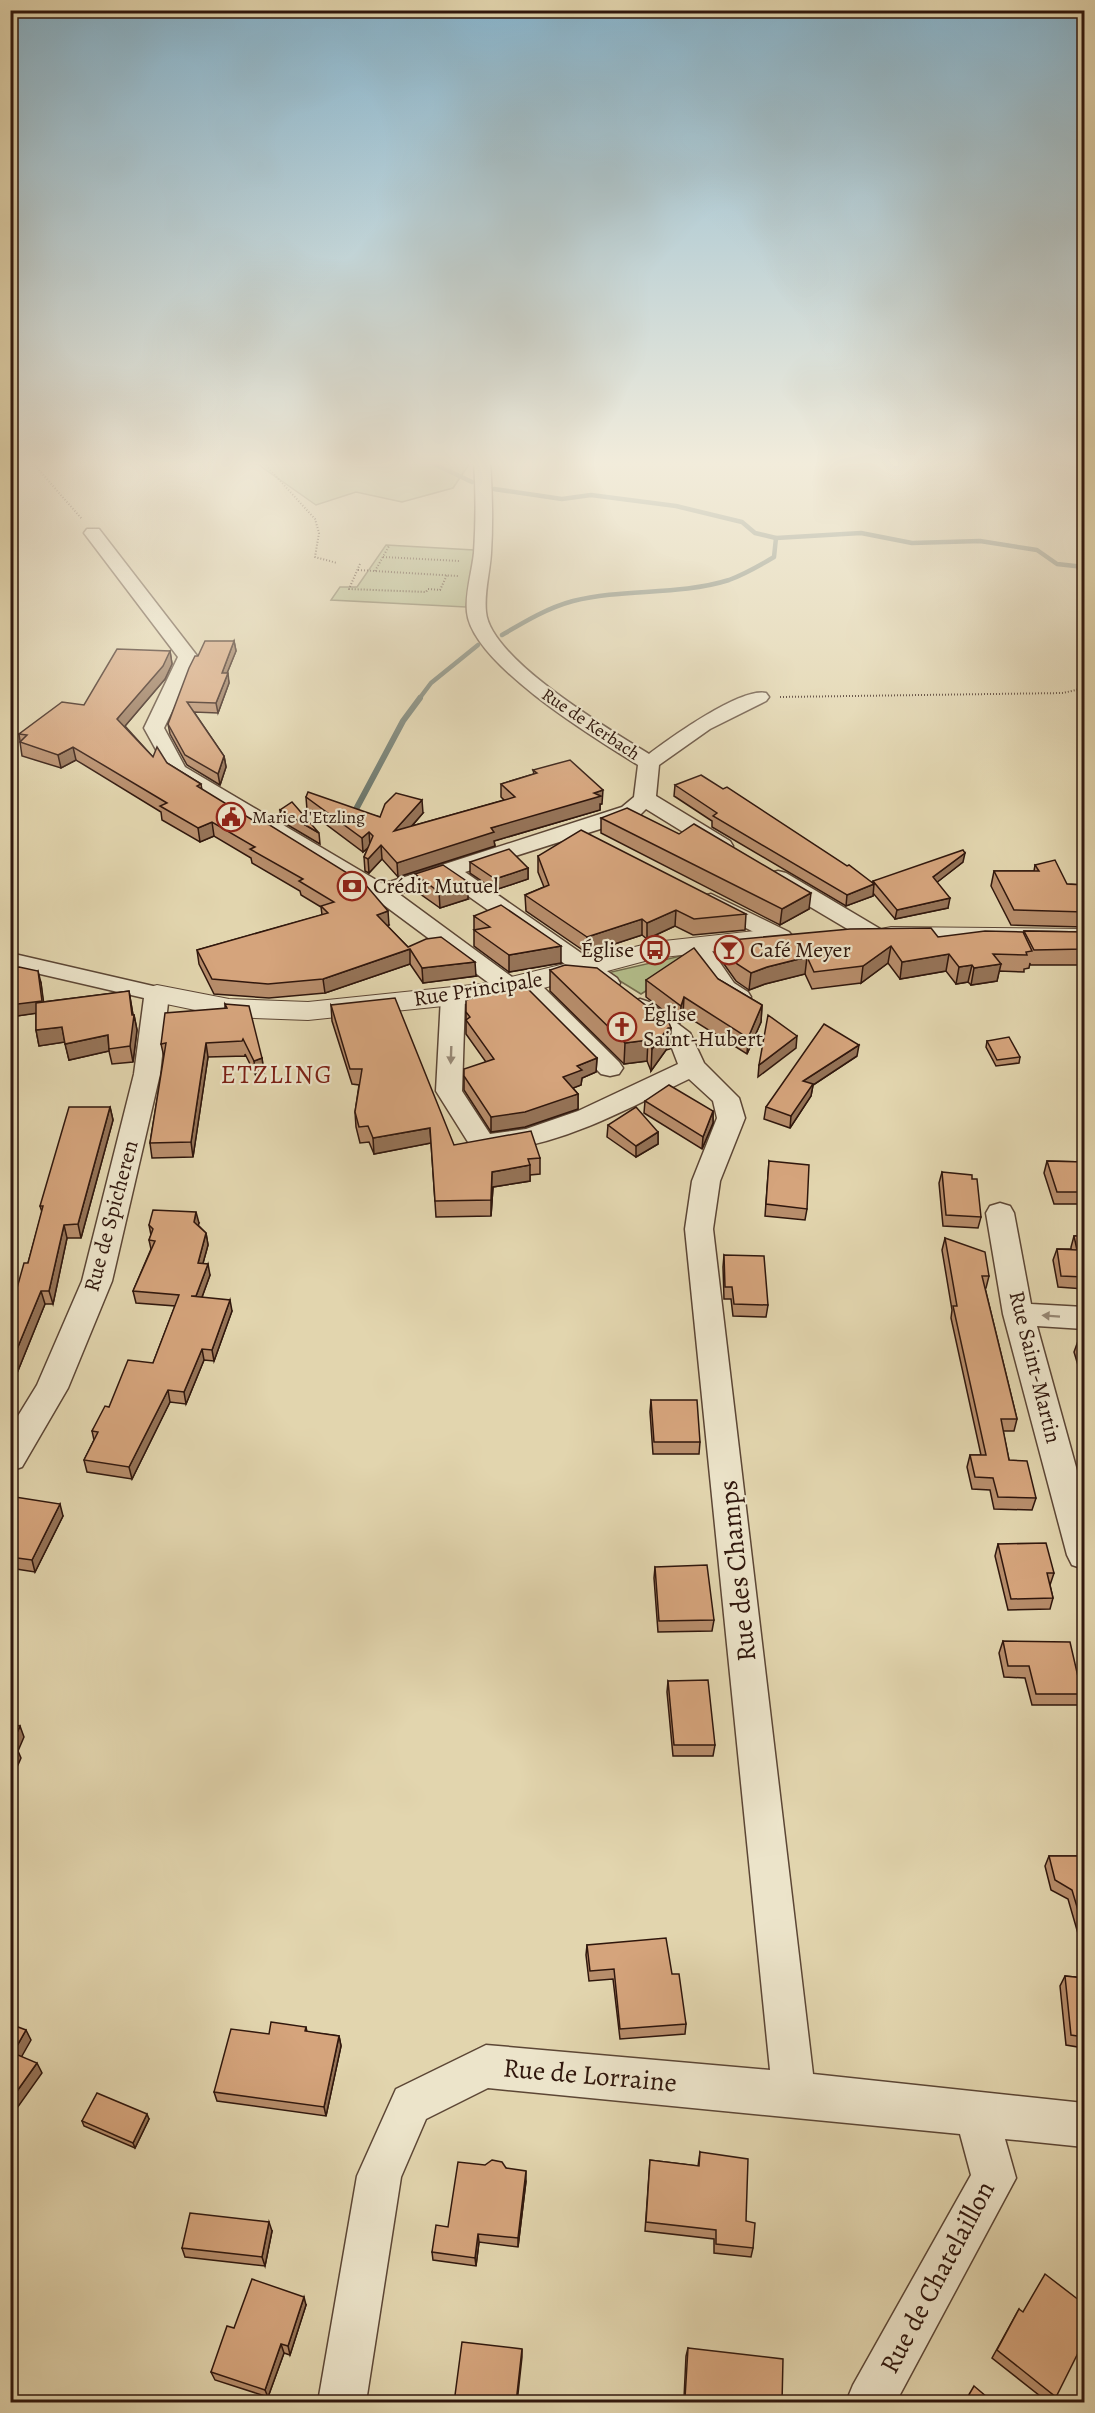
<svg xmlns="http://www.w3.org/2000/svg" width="1095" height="2413" font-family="Alegreya,serif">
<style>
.green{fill:#b3bd8a;stroke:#726a4c;stroke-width:1.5}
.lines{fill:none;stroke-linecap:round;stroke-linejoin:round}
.stream-far1{stroke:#6d786d;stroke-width:4.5}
.stream{stroke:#6d786d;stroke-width:6}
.minor-casing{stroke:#5c4635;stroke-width:3}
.tertiary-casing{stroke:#5c4635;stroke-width:2}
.path{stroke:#30170d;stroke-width:2;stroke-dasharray:1 2;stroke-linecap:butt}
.minor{fill:#ece4ca;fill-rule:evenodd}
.tertiary{fill:#ece4ca;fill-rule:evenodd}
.wall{fill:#b78d6b;stroke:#30170d;stroke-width:1.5}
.shaded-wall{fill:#957357;stroke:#30170d;stroke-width:1.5}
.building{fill:#d5a47c;stroke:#30170d;stroke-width:1.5}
.oneway{fill:#978875}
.labels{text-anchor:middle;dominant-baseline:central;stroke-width:4.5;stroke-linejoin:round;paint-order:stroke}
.far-street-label{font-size:18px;fill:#30170d;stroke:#ece4ca}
.far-poi-label{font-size:18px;fill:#30170d;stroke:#ece4ca;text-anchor:start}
.poi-label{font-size:22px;fill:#30170d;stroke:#ece4ca;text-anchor:start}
.street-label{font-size:22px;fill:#30170d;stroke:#ece4ca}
.quarter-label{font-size:26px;letter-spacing:1.5px;fill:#7a1f14;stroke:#ece4ca}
.near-street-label{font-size:27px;fill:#30170d;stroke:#ece4ca}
</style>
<rect width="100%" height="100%" fill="#e2d5ae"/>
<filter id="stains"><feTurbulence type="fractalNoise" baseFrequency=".00333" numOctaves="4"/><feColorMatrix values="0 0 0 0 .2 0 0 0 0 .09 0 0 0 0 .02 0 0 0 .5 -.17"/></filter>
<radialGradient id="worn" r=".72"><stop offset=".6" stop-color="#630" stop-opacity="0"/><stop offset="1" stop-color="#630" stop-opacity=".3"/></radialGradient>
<g class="green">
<path d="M253 461H439L442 463H470L453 488 402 502 356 492 316 505Z"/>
<path d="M386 545 474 550 466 607 331 600 340 587H357Z"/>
<path d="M685 955 675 973 641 994 607 973Z"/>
</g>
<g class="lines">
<g class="stream-far1">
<path d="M428 461 472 482"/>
<path d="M494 489 562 499 591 495 676 506 742 522 755 533 776 538 861 533 912 543 980 541 1037 550 1057 564 1084 567"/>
<path d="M502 635C524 622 547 608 573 601 624 588 678 596 729 580 745 574 759 566 774 557L776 538"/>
<path d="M419 699 431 683 478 645"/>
</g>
<path class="stream" d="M354 813 403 721 420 698"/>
<g class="minor-casing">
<g id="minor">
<path d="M474 461H490C492 491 493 522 491 553 490 572 484 592 486 612 490 659 610 730 649 754 670 738 741 687 766 693L769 697 766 701 710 729 659 765 656 796 730 841 733 846 730 851 722 853 714 851 646 809 638 817 465 872 617 978 620 983 617 988 608 990 599 988 444 879 399 894 516 980 526 977 535 979 619 1062 623 1068 619 1074 610 1076 601 1074 519 991 510 994 501 992 373 897 170 775 144 728 178 657 84 533 87 529H99L198 657 164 728 185 767 383 884 622 807 634 797 638 765C596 739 472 664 467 612 465 593 472 572 474 553 476 522 476 492 474 461Z"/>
<path d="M778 871 786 873 882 930 886 935 882 940 874 942 866 940 770 883 767 878 770 873Z"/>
<path d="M711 894 789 932 793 937 789 942 781 944 773 942 703 906 699 901 703 896Z"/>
<path d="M696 939 705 941 734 983 748 992 751 997 748 1002C716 1010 699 967 684 946L687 941Z"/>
<path d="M10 953 166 989 169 994 160 1074 112 1281 68 1388 22 1467 10 1471V1429L37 1385 82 1281 134 1074 144 998 10 967Z"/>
<path d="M453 990 462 992 465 997 462 1091 490 1134 526 1129 578 1111 678 1064 670 1043 627 1007 631 1002 640 999 649 1002 690 1033 704 1063 739 1098 745 1118 720 1181 713 1229 813 2074 1084 2103V2147L1005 2139 1016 2178 896 2402H846L853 2385 971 2175 960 2134 488 2088 426 2119 401 2177 366 2402H318L357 2176 396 2089 486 2045 770 2070 685 1229 692 1181 717 1118 713 1101 689 1079C631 1107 574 1139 510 1149 497 1151 486 1154 473 1150L436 1091 441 997 444 992Z"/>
<path d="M1000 1203 1010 1206 1014 1213 1031 1304 1084 1307V1329L1037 1326 1084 1496V1569L1072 1565 1067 1555 1003 1314 986 1213 990 1206Z"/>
</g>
</g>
<g class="tertiary-casing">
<g id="tertiary">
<path d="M891 927 1084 929V945L891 943 881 941 877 935 881 929Z"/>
<path d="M765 930 775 932 779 938 775 944 656 958 536 990 482 1002 308 1020 229 1017 147 1000 143 994 147 988 157 985 229 999 308 1002 482 984 655 942Z"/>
</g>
</g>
<g class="path">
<path d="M31 461 82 519"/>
<path d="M262 461 315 519 319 533 315 557 337 563"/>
<path d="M1030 461 1084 468"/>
<path d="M383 557 460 561"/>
<path d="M360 564 349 589 426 592 428 589 440 590 447 575"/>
<path d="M358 570 458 576"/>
<path d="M375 571 389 546"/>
<path d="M780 697 1063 693 1084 688"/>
</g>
<use href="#minor" class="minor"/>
<use href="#tertiary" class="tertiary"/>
</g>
<g class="wall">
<path d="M234 641 236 651 227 673 229 683 218 713 194 712 224 756 226 767 220 785 187 765 170 734 168 724Z"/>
<path d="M170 651 172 664 165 679 125 726 153 757 167 763 201 784 202 790 389 925 387 926 408 947 476 976 423 983 410 964 325 993 269 998 214 994 199 964 197 950 322 915 321 907 301 895 300 891 252 863 251 858 214 836 200 842 162 820 161 812 76 760 61 768 22 756 20 742V741L19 734 84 705Z"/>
<path d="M533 770 602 804H600V810L494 841 495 846 398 877 382 859 369 873 365 871 364 857 368 848 363 852 307 810 306 797 380 817 423 813 412 826 504 800 501 797V784L534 774Z"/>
<path d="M675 785 873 883V881L963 862 937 882 948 908 895 919 873 893V896L846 906 712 827V821L674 796Z"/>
<path d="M280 810 319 833 320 844 281 821Z"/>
<path d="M601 818 679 834 809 909 780 925 601 833Z"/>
<path d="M538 856 746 914 745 930 693 935 675 926 647 939 642 935 587 953 526 911 525 895 544 887 538 872Z"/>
<path d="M470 862 528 868V879L495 890 470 873Z"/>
<path d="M1035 865 1067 884 1084 885V927L1011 925 991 886 994 871H1034Z"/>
<path d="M415 874 468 899 440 908 416 891Z"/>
<path d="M474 916 561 963 509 972 474 946Z"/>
<path d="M1024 931 1084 932V965H1030V963L1029 968 1024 969V972L999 971 997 981 971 985 968 982 956 984 946 971 900 979 888 963 861 983 812 989 805 974 765 984 749 990 736 981 719 957 720 941 938 937 1024 933Z"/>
<path d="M550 970 671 1028 670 1049 666 1050 651 1071 647 1061 624 1064 550 991Z"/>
<path d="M718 979 762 1005 761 1022 747 1054 683 1014 680 1023 646 997V980Z"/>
<path d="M41 983 43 1002 129 991 133 1015H134L137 1030 133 1062 112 1064 109 1051 69 1060 65 1042 39 1046 36 1030V1013L10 1017Z"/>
<path d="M225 1004 262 1058 264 1073 256 1076 245 1054V1056L208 1057 193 1157 152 1158 150 1143 164 1057 161 1044 225 1009Z"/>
<path d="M331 1005 454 1145 540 1158V1174L530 1175V1181L493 1187 491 1216 436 1217 431 1143 374 1154 369 1142 360 1143 356 1127 355 1112 359 1085 352 1084 332 1021Z"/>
<path d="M466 1012 597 1058 596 1072 582 1078 581 1085 573 1088 578 1094V1109L525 1127 491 1132 464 1090V1076L486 1062 466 1034Z"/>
<path d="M987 1041 1020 1057 1019 1063 996 1066 986 1047Z"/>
<path d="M857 1056 813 1085 811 1096 790 1128 764 1119 766 1107Z"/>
<path d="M645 1101 713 1111V1123L702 1149 644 1113Z"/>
<path d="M110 1107 113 1120 81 1238H67L53 1304H45L13 1383 10 1382V1313L28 1263 42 1212 40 1206Z"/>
<path d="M608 1125 658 1132V1144L636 1157 607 1137Z"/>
<path d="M769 1161 807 1209 805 1220 765 1216Z"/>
<path d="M1047 1161 1084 1162V1204H1054L1044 1173Z"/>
<path d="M942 1172 981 1217 978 1228 943 1226 939 1183Z"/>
<path d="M199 1223 198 1225 206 1233 208 1245 203 1263 210 1275 202 1297 232 1311 214 1361 204 1360 186 1404 170 1402 132 1479 87 1472 84 1460 94 1440 92 1431 109 1407 153 1363 175 1306 136 1303 133 1291 151 1249 149 1240 151 1235 149 1225Z"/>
<path d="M1074 1236H1084V1289L1058 1287 1053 1260 1057 1249H1071V1247Z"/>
<path d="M945 1238 989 1276 986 1288H985L1017 1419 1014 1431H1003L1009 1460 1036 1498 1032 1510 994 1509 990 1490 972 1489 967 1467 970 1455H981L951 1318 952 1310 942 1250Z"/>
<path d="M724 1255 768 1305 766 1317 733 1316 731 1299H724L723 1267Z"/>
<path d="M1078 1341H1084V1385L1074 1352Z"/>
<path d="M651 1400 700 1442 699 1454H653L650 1412Z"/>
<path d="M10 1505 63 1516 35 1572 10 1568Z"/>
<path d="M998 1544 1054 1573 1050 1585 1053 1598 1050 1609 1008 1610 995 1556Z"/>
<path d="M655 1567 714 1620 712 1631 658 1632 654 1578Z"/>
<path d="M1003 1641 1082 1694 1078 1705H1032L1025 1678 1004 1677 999 1653Z"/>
<path d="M668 1681 715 1745 713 1756H673L667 1692Z"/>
<path d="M1049 1856H1084V1937H1079L1068 1899 1051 1890 1045 1866Z"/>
<path d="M587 1945 672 1974 686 2024 685 2034 620 2039 613 1979 589 1981 586 1955Z"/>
<path d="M1065 1976 1084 1978V2048L1066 2045 1060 1986Z"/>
<path d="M306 2027 307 2032 339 2036 341 2046 326 2116 217 2101 214 2092 269 2034Z"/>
<path d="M149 2119 135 2148 84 2126 82 2121Z"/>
<path d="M700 2152 746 2221 753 2248 751 2257 714 2253V2239L645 2231 650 2160 698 2166Z"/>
<path d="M506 2168 526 2181 518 2247 479 2242 476 2266 433 2260 432 2252 448 2227Z"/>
<path d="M272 2231 265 2266 185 2257 182 2248Z"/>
<path d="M306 2305 290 2355 284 2353 268 2397 215 2380 211 2372 234 2328Z"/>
<path d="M1019 2309 1056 2397 1052 2403H1049L992 2358Z"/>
<path d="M688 2348 782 2403H675L676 2397 684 2398 686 2356Z"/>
</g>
<g class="shaded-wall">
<path d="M234 641 236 651 223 683 222 673Z"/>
<path d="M170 651 172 664 165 679 120 732 117 719Z"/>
<path d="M228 673 229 683 218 713 216 703Z"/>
<path d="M73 747 76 760 61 768 58 755Z"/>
<path d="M224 756 226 767 220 785 218 774Z"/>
<path d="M603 790 602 804H600V810L494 841 495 846 398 877 397 863 491 828Z"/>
<path d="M422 800 423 813 395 845 394 831Z"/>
<path d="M212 822 214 836 200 842 198 828Z"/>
<path d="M369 832 370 846 363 852 362 838Z"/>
<path d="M381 845 382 859 369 873 368 859Z"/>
<path d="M965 853 963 862 931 887 933 877Z"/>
<path d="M528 868V879L495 890V879Z"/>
<path d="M468 882V899L440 908 439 892Z"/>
<path d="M874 884 873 896 846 906 847 895Z"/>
<path d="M811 893 809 909 780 925 782 909Z"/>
<path d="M950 898 948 908 895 919 897 910Z"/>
<path d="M676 910 675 926 647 939V923Z"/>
<path d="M388 911 389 925 378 929 377 915Z"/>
<path d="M642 919V935L587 953V937Z"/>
<path d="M561 946V963L509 972V955Z"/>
<path d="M891 946 888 963 861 983 863 966Z"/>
<path d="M410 949V964L325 993 323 979Z"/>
<path d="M949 954 946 971 900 979 902 962Z"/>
<path d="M807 957 805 974 765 984 749 990 751 973 767 967Z"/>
<path d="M475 962 476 976 423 983 422 968Z"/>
<path d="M1001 964 997 981 971 985 974 968Z"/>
<path d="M972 965 968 982 956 984 959 967Z"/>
<path d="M38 971 41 983 45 1012 10 1017V1005Z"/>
<path d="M129 991 134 1021V1015L137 1030 133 1062 130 1046 132 1015Z"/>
<path d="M684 997 683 1014 680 1023 681 1006Z"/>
<path d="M762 1005 761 1022 747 1054 748 1038Z"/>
<path d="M62 1027 65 1042 39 1046 36 1030Z"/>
<path d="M668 1028 666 1050 651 1071 652 1049Z"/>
<path d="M108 1035 109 1051 69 1060 65 1044Z"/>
<path d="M797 1036 796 1048 758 1077 759 1065Z"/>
<path d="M648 1040 647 1061 624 1064 625 1043Z"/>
<path d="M206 1043 208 1057 193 1157 191 1142Z"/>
<path d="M859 1045 857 1056 813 1085 811 1096 790 1128 791 1116 803 1081Z"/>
<path d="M262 1058 264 1073 256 1076 254 1061Z"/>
<path d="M597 1058 596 1072 582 1078 581 1085 563 1092V1077L577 1066Z"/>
<path d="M578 1094V1109L525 1127 491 1132V1117Z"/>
<path d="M110 1107 113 1120 81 1238 78 1224Z"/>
<path d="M713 1111V1123L702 1149 703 1137Z"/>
<path d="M430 1128 431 1143 374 1154 373 1138Z"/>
<path d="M658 1132V1144L636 1157V1146Z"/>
<path d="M530 1165V1181L493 1187 491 1216V1200L492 1172Z"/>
<path d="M196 1212 199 1223 196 1233 194 1222Z"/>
<path d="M64 1225 67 1238 53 1304 49 1291Z"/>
<path d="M206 1233 208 1245 200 1274 198 1263Z"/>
<path d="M208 1264 210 1275 198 1308 196 1296Z"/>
<path d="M41 1291 45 1304 13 1383 10 1373V1366Z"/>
<path d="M230 1300 232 1311 214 1361 212 1350Z"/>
<path d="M202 1349 204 1360 186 1404 184 1392Z"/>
<path d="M168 1390 170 1402 132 1479 129 1467Z"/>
<path d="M60 1504 63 1516 35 1572 32 1560Z"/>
<path d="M20 1726 24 1737 18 1751 21 1758 10 1783 11 1746Z"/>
<path d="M26 2030 31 2040 18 2063 13 2053Z"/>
<path d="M339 2036 341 2046 326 2116 324 2107Z"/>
<path d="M37 2063 42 2073 10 2118V2101Z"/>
<path d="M147 2114 149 2119 135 2148 133 2143Z"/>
<path d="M526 2171V2181L518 2247V2238Z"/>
<path d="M269 2222 272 2231 265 2266 262 2257Z"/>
<path d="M478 2234 479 2242 476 2266 475 2258Z"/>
<path d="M304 2297 306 2305 290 2355 288 2346Z"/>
<path d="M281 2344 284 2353 268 2397 265 2390Z"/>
<path d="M522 2349V2357L517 2403H516Z"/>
</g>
<g class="building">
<path d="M205 641H234L222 673H228L216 703 187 702 224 756 218 774 185 755 168 724 189 668 195 656H198Z"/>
<path d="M117 649 170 651 163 666 117 719 153 757 157 747 167 763 201 784 197 786 254 821 260 819 365 884 388 911 377 915 408 947 426 939 441 937 475 962 422 968 410 949 323 979 268 984 212 979 197 950 328 913 321 906 334 902 299 881 303 879 250 849 255 847 212 822 198 828 160 806 167 803 73 747 58 755 20 742 27 735 19 734 62 702 84 705Z"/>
<path d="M570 760 603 790 594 793 601 796 491 828 494 832 397 863 381 845 368 859 364 857 373 836 369 832 362 838 306 797 308 792 380 817 385 804 396 793 422 800 394 831 515 797 501 784 537 773 533 770Z"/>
<path d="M701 775 723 789 727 787 847 866 849 865 874 884 847 895 713 816 717 813 675 785Z"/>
<path d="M292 802 319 833 280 810Z"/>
<path d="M627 808 679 834 694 824 811 893 782 909 601 818Z"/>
<path d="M581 830 746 914 694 919 676 910 647 923 642 919 587 937 525 895 549 885 538 856Z"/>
<path d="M509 849 528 868 495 879 470 862Z"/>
<path d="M963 850 965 853 933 877 950 898 897 910 873 881Z"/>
<path d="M1055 860 1067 884 1084 885V912L1014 910 994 871H1039L1035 865Z"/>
<path d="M443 865 468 882 439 892 415 874Z"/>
<path d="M501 905 561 946 509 955 474 930 490 927 474 916Z"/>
<path d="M931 928 938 937 985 931 1023 932 1032 951 1026 952 1027 955 993 954 1001 964 974 968 972 965 959 967 949 954 902 962 891 946 863 966 814 972 807 957 767 967 751 973 737 964 720 941 850 929Z"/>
<path d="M1024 931 1084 932V949L1034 950Z"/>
<path d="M694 948 718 979 762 1005 748 1038 684 997 681 1006 646 980Z"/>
<path d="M565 965 597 968 669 1023 671 1028H668L652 1049 648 1040 625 1043 550 970Z"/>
<path d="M19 967 38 971 42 1001 10 1005V968Z"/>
<path d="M523 984 597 1058 577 1066 582 1070 563 1077 578 1094 525 1112 491 1117 464 1076V1069L494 1059 466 1020 470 1017 466 1012V1000Z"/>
<path d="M129 991 132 1015H134L130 1046 109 1049 108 1035 65 1044 62 1027 36 1030V1003Z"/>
<path d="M395 998 454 1145 531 1131 540 1158 528 1159 530 1165 492 1172 491 1200 435 1201 430 1128 373 1138 368 1126 359 1127 355 1112 362 1069H350L331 1005Z"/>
<path d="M225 1004 249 1006 262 1058 254 1061 243 1039 242 1041 206 1043 191 1142 150 1143 166 1043 161 1044 165 1013 227 1008Z"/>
<path d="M768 1015 797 1036 759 1065Z"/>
<path d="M824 1024 859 1045 803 1081 813 1084 791 1116 766 1107Z"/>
<path d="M1009 1037 1020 1057 997 1060 987 1041Z"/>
<path d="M669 1085 713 1111 703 1137 645 1101Z"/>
<path d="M69 1107H110L78 1224 64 1225 49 1291H41L10 1366V1313L24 1263H28L43 1206H40Z"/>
<path d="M636 1107 658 1132 636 1146 608 1125Z"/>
<path d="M769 1161 809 1165 807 1209 766 1204Z"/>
<path d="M1047 1161 1084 1162V1192H1057Z"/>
<path d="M942 1172 972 1175V1179H977L981 1217 946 1215Z"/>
<path d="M153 1210 196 1212 194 1222 206 1233 198 1263 208 1264 196 1296H191L230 1300 212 1350 202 1349 184 1392 168 1390 129 1467 84 1460 98 1432 92 1431 105 1406 109 1407 128 1360 153 1363 179 1295 133 1291 155 1241 149 1240 153 1229 149 1225Z"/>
<path d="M1074 1236H1084V1277L1061 1276 1057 1249 1077 1250Z"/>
<path d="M945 1238 985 1252 989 1276H982L1017 1419H1001L1009 1460 1027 1461 1036 1498 998 1497 993 1478 975 1477 970 1455H986L953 1306H957Z"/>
<path d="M724 1255 764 1256 768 1305 734 1304 732 1287H725Z"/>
<path d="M1078 1341H1084V1363Z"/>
<path d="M651 1400H697L700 1442H654Z"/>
<path d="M15 1497 60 1504 32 1560 10 1557V1505Z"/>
<path d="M1046 1543 1054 1573H1047L1053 1598 1011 1599 998 1544Z"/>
<path d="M707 1565 714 1620 659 1621 655 1567Z"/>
<path d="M1003 1641 1070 1642 1082 1694H1036L1029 1666H1008Z"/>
<path d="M708 1680 715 1745H674L668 1681Z"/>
<path d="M10 1724 20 1726 11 1746 16 1747 10 1761Z"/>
<path d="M1049 1856H1084V1927H1083L1072 1890 1055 1880Z"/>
<path d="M666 1938 672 1974H679L686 2024 620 2029 614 1969 590 1971 587 1945Z"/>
<path d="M1065 1976 1084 1978V2037L1071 2035Z"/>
<path d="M271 2022 306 2027 305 2031 339 2036 324 2107 214 2092 231 2029 269 2034Z"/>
<path d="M10 2024 26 2030 13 2053 37 2063 10 2101Z"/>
<path d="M97 2093 147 2114 133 2143 82 2121Z"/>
<path d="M700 2152 748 2159 746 2221 755 2223 753 2248 716 2244V2230L646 2222 650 2160 699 2166Z"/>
<path d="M492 2160 502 2162 506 2168 526 2171 518 2238 478 2234 475 2258 432 2252 436 2225 448 2227 458 2162 485 2165Z"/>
<path d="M190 2213 269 2222 262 2257 182 2248Z"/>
<path d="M1045 2274 1084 2304V2341L1056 2397 997 2350 1019 2309 1023 2312Z"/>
<path d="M252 2279 304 2297 288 2346 281 2344 265 2390 211 2372 227 2326 234 2328Z"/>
<path d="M462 2342 522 2349 516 2403H454Z"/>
<path d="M688 2348 783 2359 782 2403H675L676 2397 685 2398Z"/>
<path d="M974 2386 994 2403H964Z"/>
</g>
<defs><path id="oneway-solid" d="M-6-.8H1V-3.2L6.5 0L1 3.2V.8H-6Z" transform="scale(1.5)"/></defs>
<g class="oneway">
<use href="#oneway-solid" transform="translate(451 1055) rotate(92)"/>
<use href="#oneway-solid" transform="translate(1051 1316) rotate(-176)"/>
</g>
<linearGradient id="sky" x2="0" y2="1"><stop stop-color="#87b6d0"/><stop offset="0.58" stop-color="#f2ecdb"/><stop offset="1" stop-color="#f2ecdb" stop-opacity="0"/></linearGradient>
<rect width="1095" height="799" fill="url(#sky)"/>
<defs>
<g id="civic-ring" transform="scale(1.5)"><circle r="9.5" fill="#ece4ca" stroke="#8f2418" stroke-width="1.5"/><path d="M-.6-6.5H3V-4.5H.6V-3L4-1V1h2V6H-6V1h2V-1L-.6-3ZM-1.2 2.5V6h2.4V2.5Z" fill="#8f2418"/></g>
<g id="bank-ring" transform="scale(1.5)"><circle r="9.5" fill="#ece4ca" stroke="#8f2418" stroke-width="1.5"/><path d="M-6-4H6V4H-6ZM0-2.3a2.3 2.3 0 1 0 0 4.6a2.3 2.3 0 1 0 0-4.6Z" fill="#8f2418"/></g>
<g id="bus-ring" transform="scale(1.5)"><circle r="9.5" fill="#ece4ca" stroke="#8f2418" stroke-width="1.5"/><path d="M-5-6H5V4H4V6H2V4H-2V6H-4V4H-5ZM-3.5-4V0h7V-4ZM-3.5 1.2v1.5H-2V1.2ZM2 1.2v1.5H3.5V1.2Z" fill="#8f2418"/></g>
<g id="bar-ring" transform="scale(1.5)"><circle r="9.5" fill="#ece4ca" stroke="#8f2418" stroke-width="1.5"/><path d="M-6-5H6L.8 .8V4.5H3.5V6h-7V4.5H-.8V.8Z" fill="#8f2418"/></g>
<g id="church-ring" transform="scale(1.5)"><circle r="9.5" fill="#ece4ca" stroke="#8f2418" stroke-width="1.5"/><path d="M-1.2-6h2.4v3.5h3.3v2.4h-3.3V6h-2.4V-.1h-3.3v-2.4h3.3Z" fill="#8f2418"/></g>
</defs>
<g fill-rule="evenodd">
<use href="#civic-ring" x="231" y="817"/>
<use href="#bank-ring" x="352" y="886"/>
<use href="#bus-ring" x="655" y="950"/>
<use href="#bar-ring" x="729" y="950"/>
<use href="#church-ring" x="622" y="1027"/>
</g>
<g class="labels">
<g class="far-street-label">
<text transform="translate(591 724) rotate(34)">Rue de Kerbach</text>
</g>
<g class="far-poi-label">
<text x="252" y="817">Marie d'Etzling</text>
</g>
<g class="poi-label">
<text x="373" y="886">Crédit Mutuel</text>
<text x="634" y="950" text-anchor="end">Église</text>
<text x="750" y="950">Café Meyer</text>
<text x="643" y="1014">Église<tspan x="643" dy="25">Saint-Hubert</tspan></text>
</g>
<g class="street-label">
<text transform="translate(478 989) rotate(-9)">Rue Principale</text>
<text transform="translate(111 1216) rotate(-75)">Rue de Spicheren</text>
<text transform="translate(1035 1367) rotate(76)">Rue Saint-Martin</text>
</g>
<g class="quarter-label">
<text x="277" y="1074">ETZLING</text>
</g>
<g class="near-street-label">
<text transform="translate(737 1571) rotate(-96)">Rue des Champs</text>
<text transform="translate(590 2075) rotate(5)">Rue de Lorraine</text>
<text transform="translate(937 2277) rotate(-62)">Rue de Chatelaillon</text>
</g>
</g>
<rect width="1095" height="2413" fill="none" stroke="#e2d5ae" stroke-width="36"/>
<rect x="12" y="12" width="1071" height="2389" fill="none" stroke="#30170d" stroke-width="3"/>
<rect x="18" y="18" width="1059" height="2377" fill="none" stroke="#30170d" stroke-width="1.5"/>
<rect width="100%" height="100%" filter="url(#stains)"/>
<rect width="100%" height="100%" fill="url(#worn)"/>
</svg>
